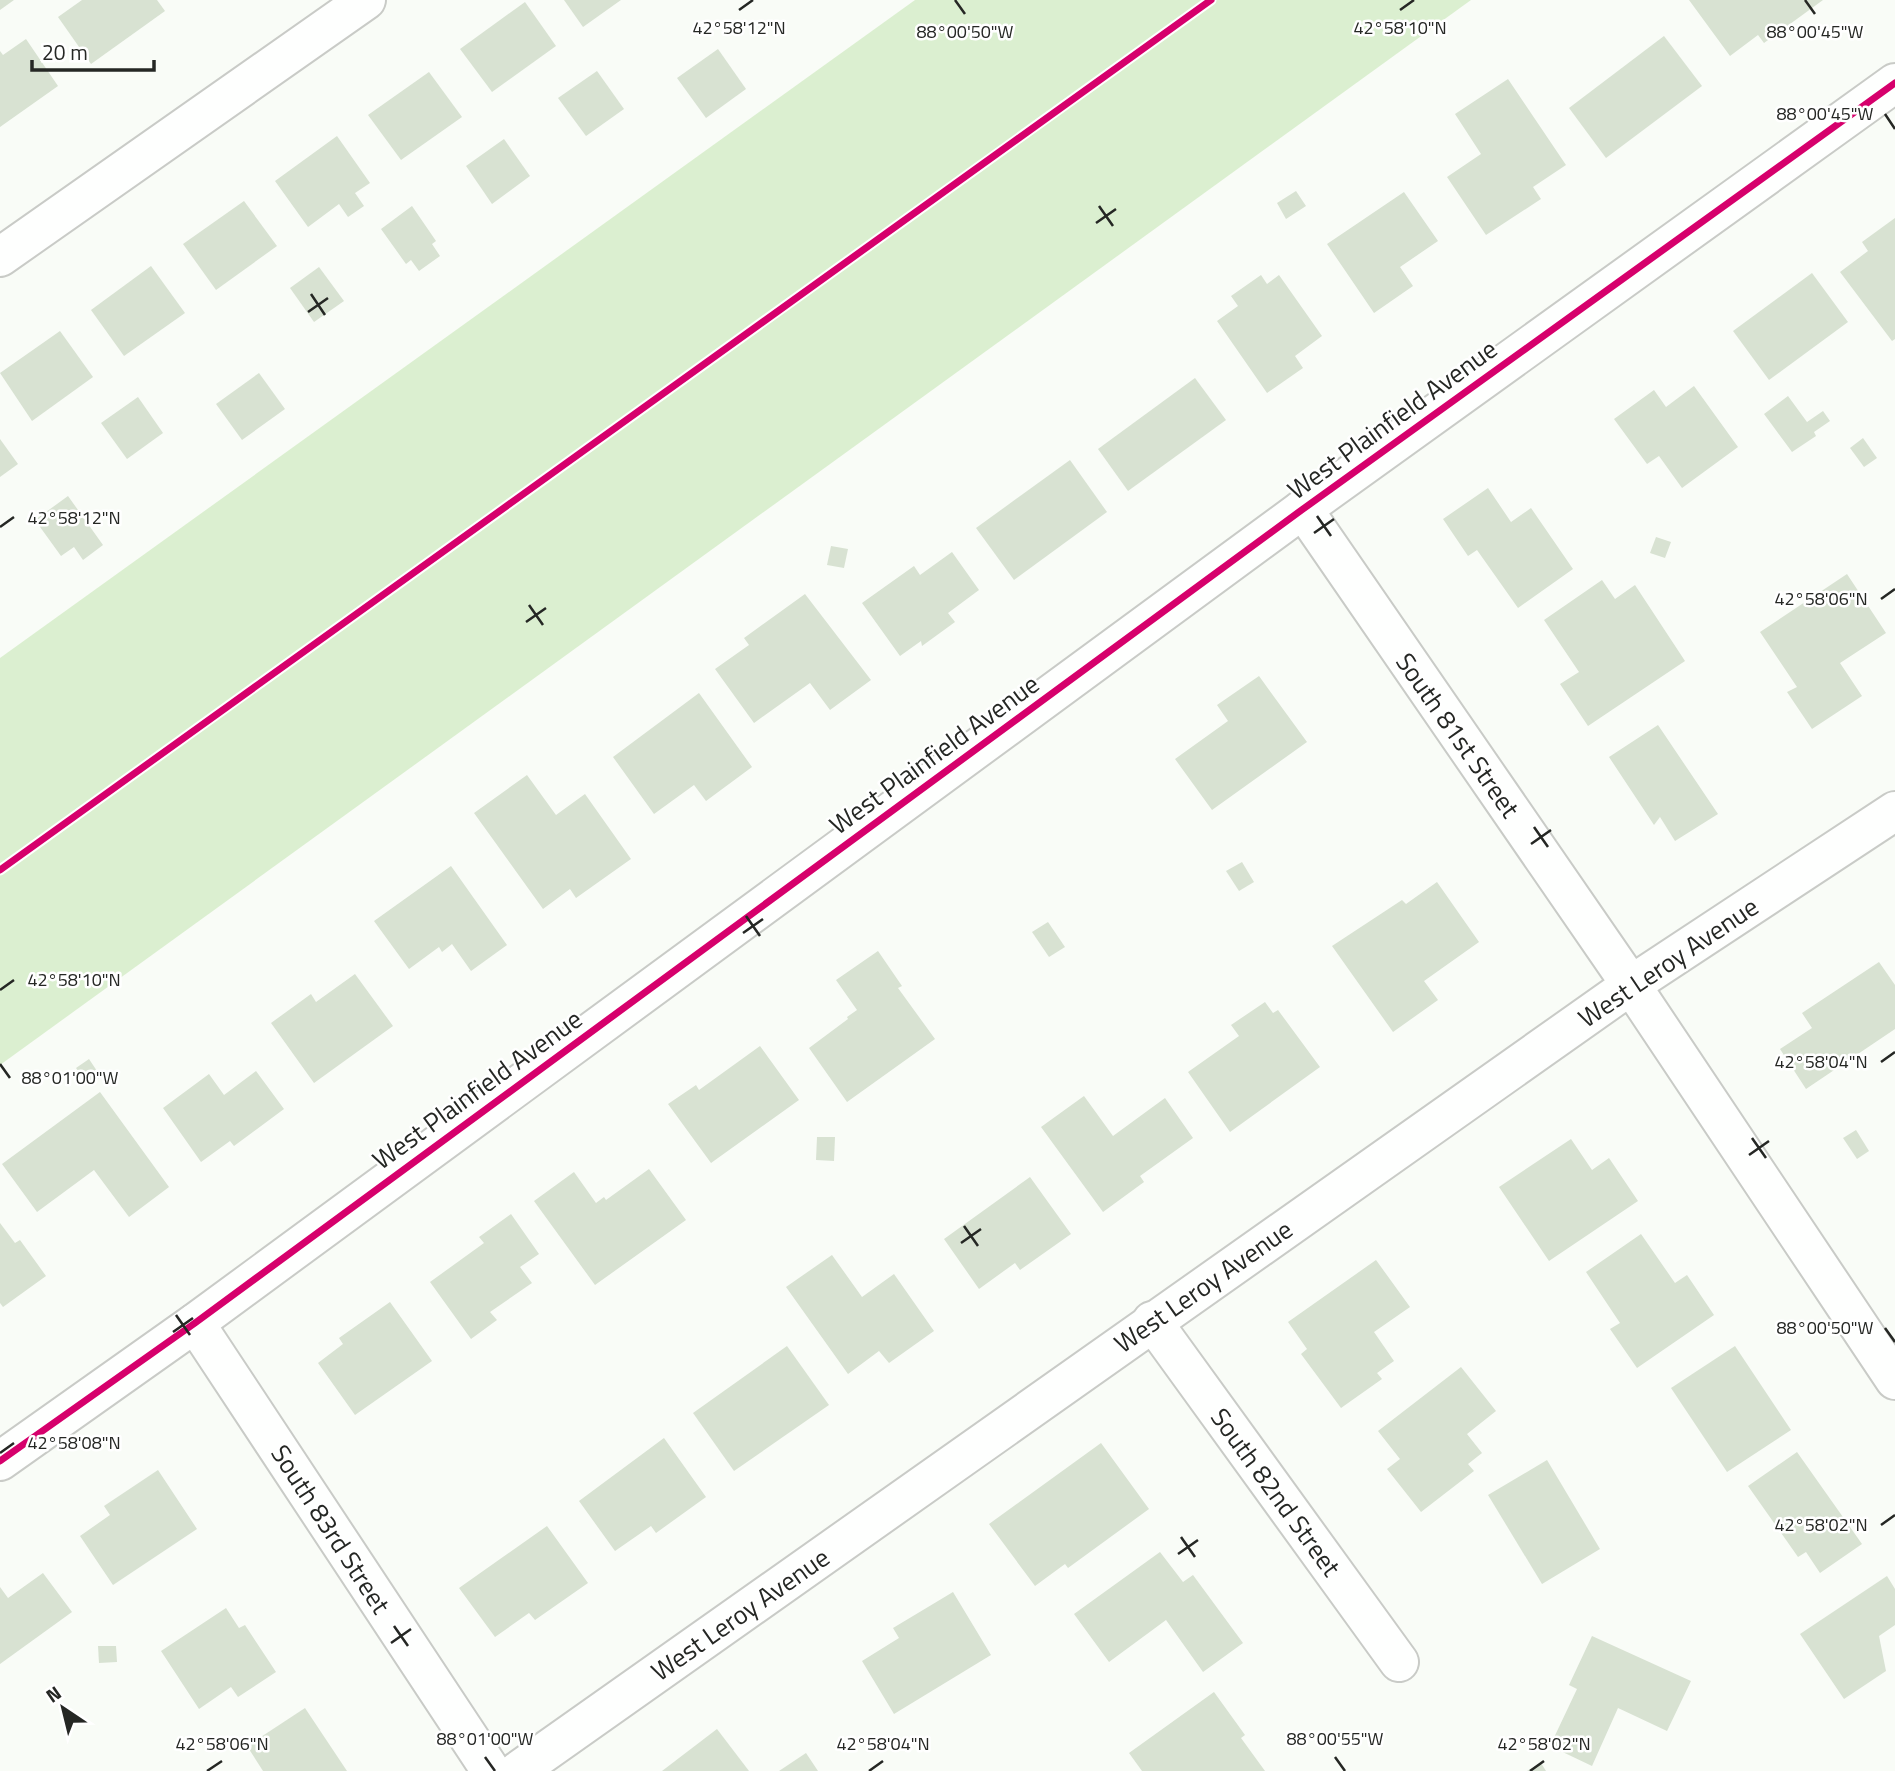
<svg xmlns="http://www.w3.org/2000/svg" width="1895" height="1771" font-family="'Titillium Web',sans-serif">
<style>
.green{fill:#dbefd0}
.building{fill:#d8e2d2}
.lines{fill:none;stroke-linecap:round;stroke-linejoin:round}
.minor-casing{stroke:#c9cbc7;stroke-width:42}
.minor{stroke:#fefffe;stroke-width:38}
.cycleway-casing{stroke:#fff;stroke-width:11}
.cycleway{stroke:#d6006c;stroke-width:7}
.ticks{fill:none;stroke:#252724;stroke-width:2.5}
.labels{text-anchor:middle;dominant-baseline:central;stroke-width:5;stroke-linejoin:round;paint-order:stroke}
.street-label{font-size:26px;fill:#252724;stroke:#fff}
.ticks-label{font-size:18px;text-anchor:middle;fill:#252724;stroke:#fff;stroke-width:5;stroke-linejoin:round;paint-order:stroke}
</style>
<rect width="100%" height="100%" fill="#f9fcf7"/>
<path class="green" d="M915 0H1471L0 1065V658Z"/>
<g class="building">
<path d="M0 0H14L0 10Z"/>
<path d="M82 0H157L165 11 91 64 58 17Z"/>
<path d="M564 0H621L583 27Z"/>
<path d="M1689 0H1823L1764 43 1758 35 1730 56Z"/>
<path d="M525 2 556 46 492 92 460 49Z"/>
<path d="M1664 36 1702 86 1606 158 1569 108Z"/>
<path d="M26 39 58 86 0 127V51L3 55Z"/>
<path d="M718 49 746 89 706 118 677 78Z"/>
<path d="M597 71 624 109 586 136 558 98Z"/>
<path d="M429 72 462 117 401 160 368 115Z"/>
<path d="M1508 79 1566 165 1533 187 1541 199 1486 235 1447 177 1481 154 1455 114Z"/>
<path d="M337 136 370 183 355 193 364 206 348 217 339 204 308 227 275 181Z"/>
<path d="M504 139 530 176 492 204 466 166Z"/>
<path d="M1296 191 1306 206 1286 219 1277 203Z"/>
<path d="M1404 192 1438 241 1400 267 1413 286 1374 313 1327 244Z"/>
<path d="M244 201 277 246 216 290 183 244Z"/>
<path d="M412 206 436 241 432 244 440 256 419 271 411 260 406 264 381 229Z"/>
<path d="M1895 218V339L1892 341 1840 272 1868 251 1862 242Z"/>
<path d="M151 266 185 313 124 356 91 310Z"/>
<path d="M319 267 344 301 314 322 290 288Z"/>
<path d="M1812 273 1848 322 1769 380 1733 331Z"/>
<path d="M1261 275 1267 284 1279 275 1322 336 1295 356 1303 368 1267 393 1217 321 1238 306 1231 296Z"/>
<path d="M60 331 93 377 32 421 0 373Z"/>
<path d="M259 373 285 409 242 440 216 404Z"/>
<path d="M1195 378 1226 420 1128 491 1098 449Z"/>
<path d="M1694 386 1738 447 1682 488 1659 456 1647 464 1614 419 1654 390 1666 407Z"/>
<path d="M1788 396 1807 422 1823 411 1830 421 1814 432 1816 436 1792 452 1764 414Z"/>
<path d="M138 397 163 433 127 459 101 423Z"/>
<path d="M1863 438 1877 458 1864 467 1850 448Z"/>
<path d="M0 439 18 464 0 477Z"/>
<path d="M1070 460 1107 512 1014 580 976 528Z"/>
<path d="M1488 488 1511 522 1531 508 1573 569 1518 608 1477 550 1468 556 1443 519Z"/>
<path d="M68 496 103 545 83 560 74 547 61 556 35 520Z"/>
<path d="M1656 537 1671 542 1665 558 1650 553Z"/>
<path d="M831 546 848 549 844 568 827 565Z"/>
<path d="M952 552 979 590 948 613 955 622 922 646 921 641 900 656 862 603 914 566 920 575Z"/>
<path d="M1847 574 1886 633 1840 663 1862 696 1812 729 1787 692 1797 687 1760 632Z"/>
<path d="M1602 580 1615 599 1635 585 1685 661 1588 726 1560 684 1579 672 1544 620Z"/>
<path d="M805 594 871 680 830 710 810 683 754 723 715 669 749 645 744 638Z"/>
<path d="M1259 676 1307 742 1212 810 1175 759 1228 721 1217 705Z"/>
<path d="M699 693 752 767 706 801 694 785 654 814 613 757Z"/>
<path d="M1658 725 1718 814 1675 841 1660 817 1654 825 1609 757Z"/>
<path d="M527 775 556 815 585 794 631 859 576 898 570 889 543 909 474 813Z"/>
<path d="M1242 862 1254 882 1239 891 1226 871Z"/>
<path d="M451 866 507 945 471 971 452 944 442 952 439 947 409 969 374 921Z"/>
<path d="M1437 882 1479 942 1424 981 1438 1000 1393 1032 1332 946 1402 900 1406 904Z"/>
<path d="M1048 922 1065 947 1049 957 1032 932Z"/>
<path d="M878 951 902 986 898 988 935 1039 847 1102 809 1048 848 1019 847 1017 857 1010 836 980Z"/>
<path d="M1879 962 1895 985V1029L1806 1089 1780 1049 1812 1028 1802 1013Z"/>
<path d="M355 974 393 1026 314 1083 271 1023 311 994 316 1002Z"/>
<path d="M1265 1002 1273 1013 1278 1010 1320 1067 1230 1132 1188 1072 1239 1036 1231 1025Z"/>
<path d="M760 1046 799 1100 711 1163 668 1104 696 1085 699 1090Z"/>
<path d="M89 1059 101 1077 89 1085 76 1068Z"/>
<path d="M256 1071 284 1109 234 1146 230 1141 201 1162 163 1108 209 1074 224 1095Z"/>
<path d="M100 1092 169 1187 129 1217 94 1170 37 1212 2 1164Z"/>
<path d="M1084 1096 1113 1136 1165 1098 1193 1138 1140 1176 1144 1182 1103 1212 1041 1127Z"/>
<path d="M1856 1130 1869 1151 1857 1159 1843 1138Z"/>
<path d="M817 1137H835L834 1161 816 1160Z"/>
<path d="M1571 1139 1592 1170 1609 1158 1638 1201 1549 1261 1499 1187Z"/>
<path d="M649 1169 686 1220 595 1285 534 1201 574 1172 596 1203 604 1197 606 1200Z"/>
<path d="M1030 1177 1071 1234 1020 1270 1015 1263 979 1289 944 1239Z"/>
<path d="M511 1214 539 1254 520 1267 532 1283 490 1312 497 1320 471 1339 430 1282 484 1243 479 1237Z"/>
<path d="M0 1223 15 1243 20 1240 46 1276 3 1307 0 1303Z"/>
<path d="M1641 1234 1675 1283 1687 1275 1714 1315 1637 1368 1610 1329 1620 1323 1586 1272Z"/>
<path d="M832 1255 862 1297 894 1274 934 1331 889 1363 879 1351 848 1374 786 1287Z"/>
<path d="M1376 1260 1410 1307 1374 1332 1394 1361 1377 1373 1382 1379 1341 1408 1301 1354 1307 1349 1288 1322Z"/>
<path d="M390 1302 432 1361 355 1415 318 1363 343 1344 339 1338Z"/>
<path d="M787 1346 829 1405 734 1471 693 1413Z"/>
<path d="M1735 1346 1791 1430 1727 1472 1671 1388Z"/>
<path d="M1461 1367 1496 1411 1467 1434 1482 1453 1468 1464 1474 1471 1421 1512 1387 1469 1400 1459 1378 1431Z"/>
<path d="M664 1438 706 1497 656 1533 651 1526 615 1551 579 1501Z"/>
<path d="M1101 1443 1149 1509 1068 1568 1065 1564 1035 1586 989 1524Z"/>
<path d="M1797 1452 1862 1544 1820 1573 1806 1552 1798 1557 1748 1486Z"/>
<path d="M1547 1460 1600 1549 1542 1584 1488 1495Z"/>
<path d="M158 1470 197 1529 113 1585 80 1536 110 1515 104 1506Z"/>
<path d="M547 1526 588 1583 535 1620 529 1613 495 1637 459 1588Z"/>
<path d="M1160 1552 1183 1582 1193 1575 1243 1643 1203 1672 1166 1620 1109 1662 1074 1614Z"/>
<path d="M43 1573 72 1612 0 1664V1587L8 1598Z"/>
<path d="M1887 1576 1895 1589V1625L1879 1636 1886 1671 1844 1699 1800 1634Z"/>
<path d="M953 1592 991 1655 894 1714 862 1661 899 1638 893 1628Z"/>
<path d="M226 1608 239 1628 245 1625 276 1672 238 1697 231 1687 199 1709 161 1651Z"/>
<path d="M1592 1636 1691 1681 1667 1731 1618 1708 1592 1766 1550 1746 1577 1689 1569 1685Z"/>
<path d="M98 1646H116L117 1662 99 1663Z"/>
<path d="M1214 1692 1245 1735 1241 1738 1265 1771H1142L1129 1753Z"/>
<path d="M305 1708 347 1771H263L247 1746Z"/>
<path d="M717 1729 749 1771H662Z"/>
<path d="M806 1753 818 1771H779Z"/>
<path d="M1541 1763 1546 1771H1527Z"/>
</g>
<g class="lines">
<g class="minor-casing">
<g id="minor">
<path d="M0 257 366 0"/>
<path d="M1303 509 1631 985 1895 1380"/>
<path d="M1152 1321 1399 1662"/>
<path d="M195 1323 491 1771"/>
<path d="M0 1461 195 1323 1303 509 1895 83"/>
<path d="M518 1771 1631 985 1895 811"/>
</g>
</g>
<use href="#minor" class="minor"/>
<g class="cycleway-casing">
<g id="cycleway">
<path d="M0 870 1211 0"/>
<path d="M0 1461 195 1323 1303 509 1895 83"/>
</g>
</g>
<use href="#cycleway" class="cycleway"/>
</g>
<path class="ticks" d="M955 0 965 14M1805 0 1815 14M739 10 753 0M1400 10 1414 0M1885 114 1895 129M1099 206 1113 226M1096 223 1116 209M311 294 325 315M308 312 328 298M1317 516 1331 536M0 527 14 517M1314 533 1334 519M1881 599 1895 589M529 605 543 625M526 622 546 608M1534 827 1548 847M1531 844 1551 830M746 916 760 936M743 933 763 919M0 990 14 980M1881 1062 1895 1052M0 1064 10 1078M1752 1138 1766 1158M1749 1155 1769 1141M964 1226 978 1246M961 1243 981 1229M176 1315 190 1335M1885 1328 1895 1342M173 1332 193 1318M0 1453 14 1443M1881 1525 1895 1515M1181 1537 1195 1557M1178 1554 1198 1540M394 1626 408 1646M391 1643 411 1629M485 1757 495 1771M1335 1757 1345 1771M207 1771 222 1761M869 1771 883 1761M1530 1771 1544 1761"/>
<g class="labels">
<g class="street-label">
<text transform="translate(1392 419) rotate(-36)">West Plainfield Avenue</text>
<text transform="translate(1458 735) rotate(55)">South 81st Street</text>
<text transform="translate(934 754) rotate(-36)">West Plainfield Avenue</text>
<text transform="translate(1668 962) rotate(-34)">West Leroy Avenue</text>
<text transform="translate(477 1089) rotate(-36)">West Plainfield Avenue</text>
<text transform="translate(1203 1286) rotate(-35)">West Leroy Avenue</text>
<text transform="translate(1276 1492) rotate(54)">South 82nd Street</text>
<text transform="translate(331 1529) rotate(57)">South 83rd Street</text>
<text transform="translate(740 1614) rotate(-35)">West Leroy Avenue</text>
</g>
</g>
<g class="ticks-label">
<text x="1400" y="34">42°58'10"N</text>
<text x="739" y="34">42°58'12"N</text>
<text x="965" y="38">88°00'50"W</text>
<text x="1815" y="38">88°00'45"W</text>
<text x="1825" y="120">88°00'45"W</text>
<text x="74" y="524">42°58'12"N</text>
<text x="1821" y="605">42°58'06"N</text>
<text x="74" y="986">42°58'10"N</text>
<text x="1821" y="1068">42°58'04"N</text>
<text x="70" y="1084">88°01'00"W</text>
<text x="1825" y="1334">88°00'50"W</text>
<text x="74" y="1449">42°58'08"N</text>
<text x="1821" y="1531">42°58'02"N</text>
<text x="485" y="1745">88°01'00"W</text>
<text x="1335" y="1745">88°00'55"W</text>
<text x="222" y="1750">42°58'06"N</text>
<text x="883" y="1750">42°58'04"N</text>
<text x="1544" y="1750">42°58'02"N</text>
</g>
<g transform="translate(63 1708) rotate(325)" stroke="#ffffff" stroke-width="5" paint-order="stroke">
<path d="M0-5L12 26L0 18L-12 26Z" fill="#252724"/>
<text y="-10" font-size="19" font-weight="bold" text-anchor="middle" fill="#252724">N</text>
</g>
<path d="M32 60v10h122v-10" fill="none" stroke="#252724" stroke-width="3.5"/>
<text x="42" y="60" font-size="21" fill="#252724" stroke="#ffffff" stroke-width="5" paint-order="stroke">20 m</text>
</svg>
